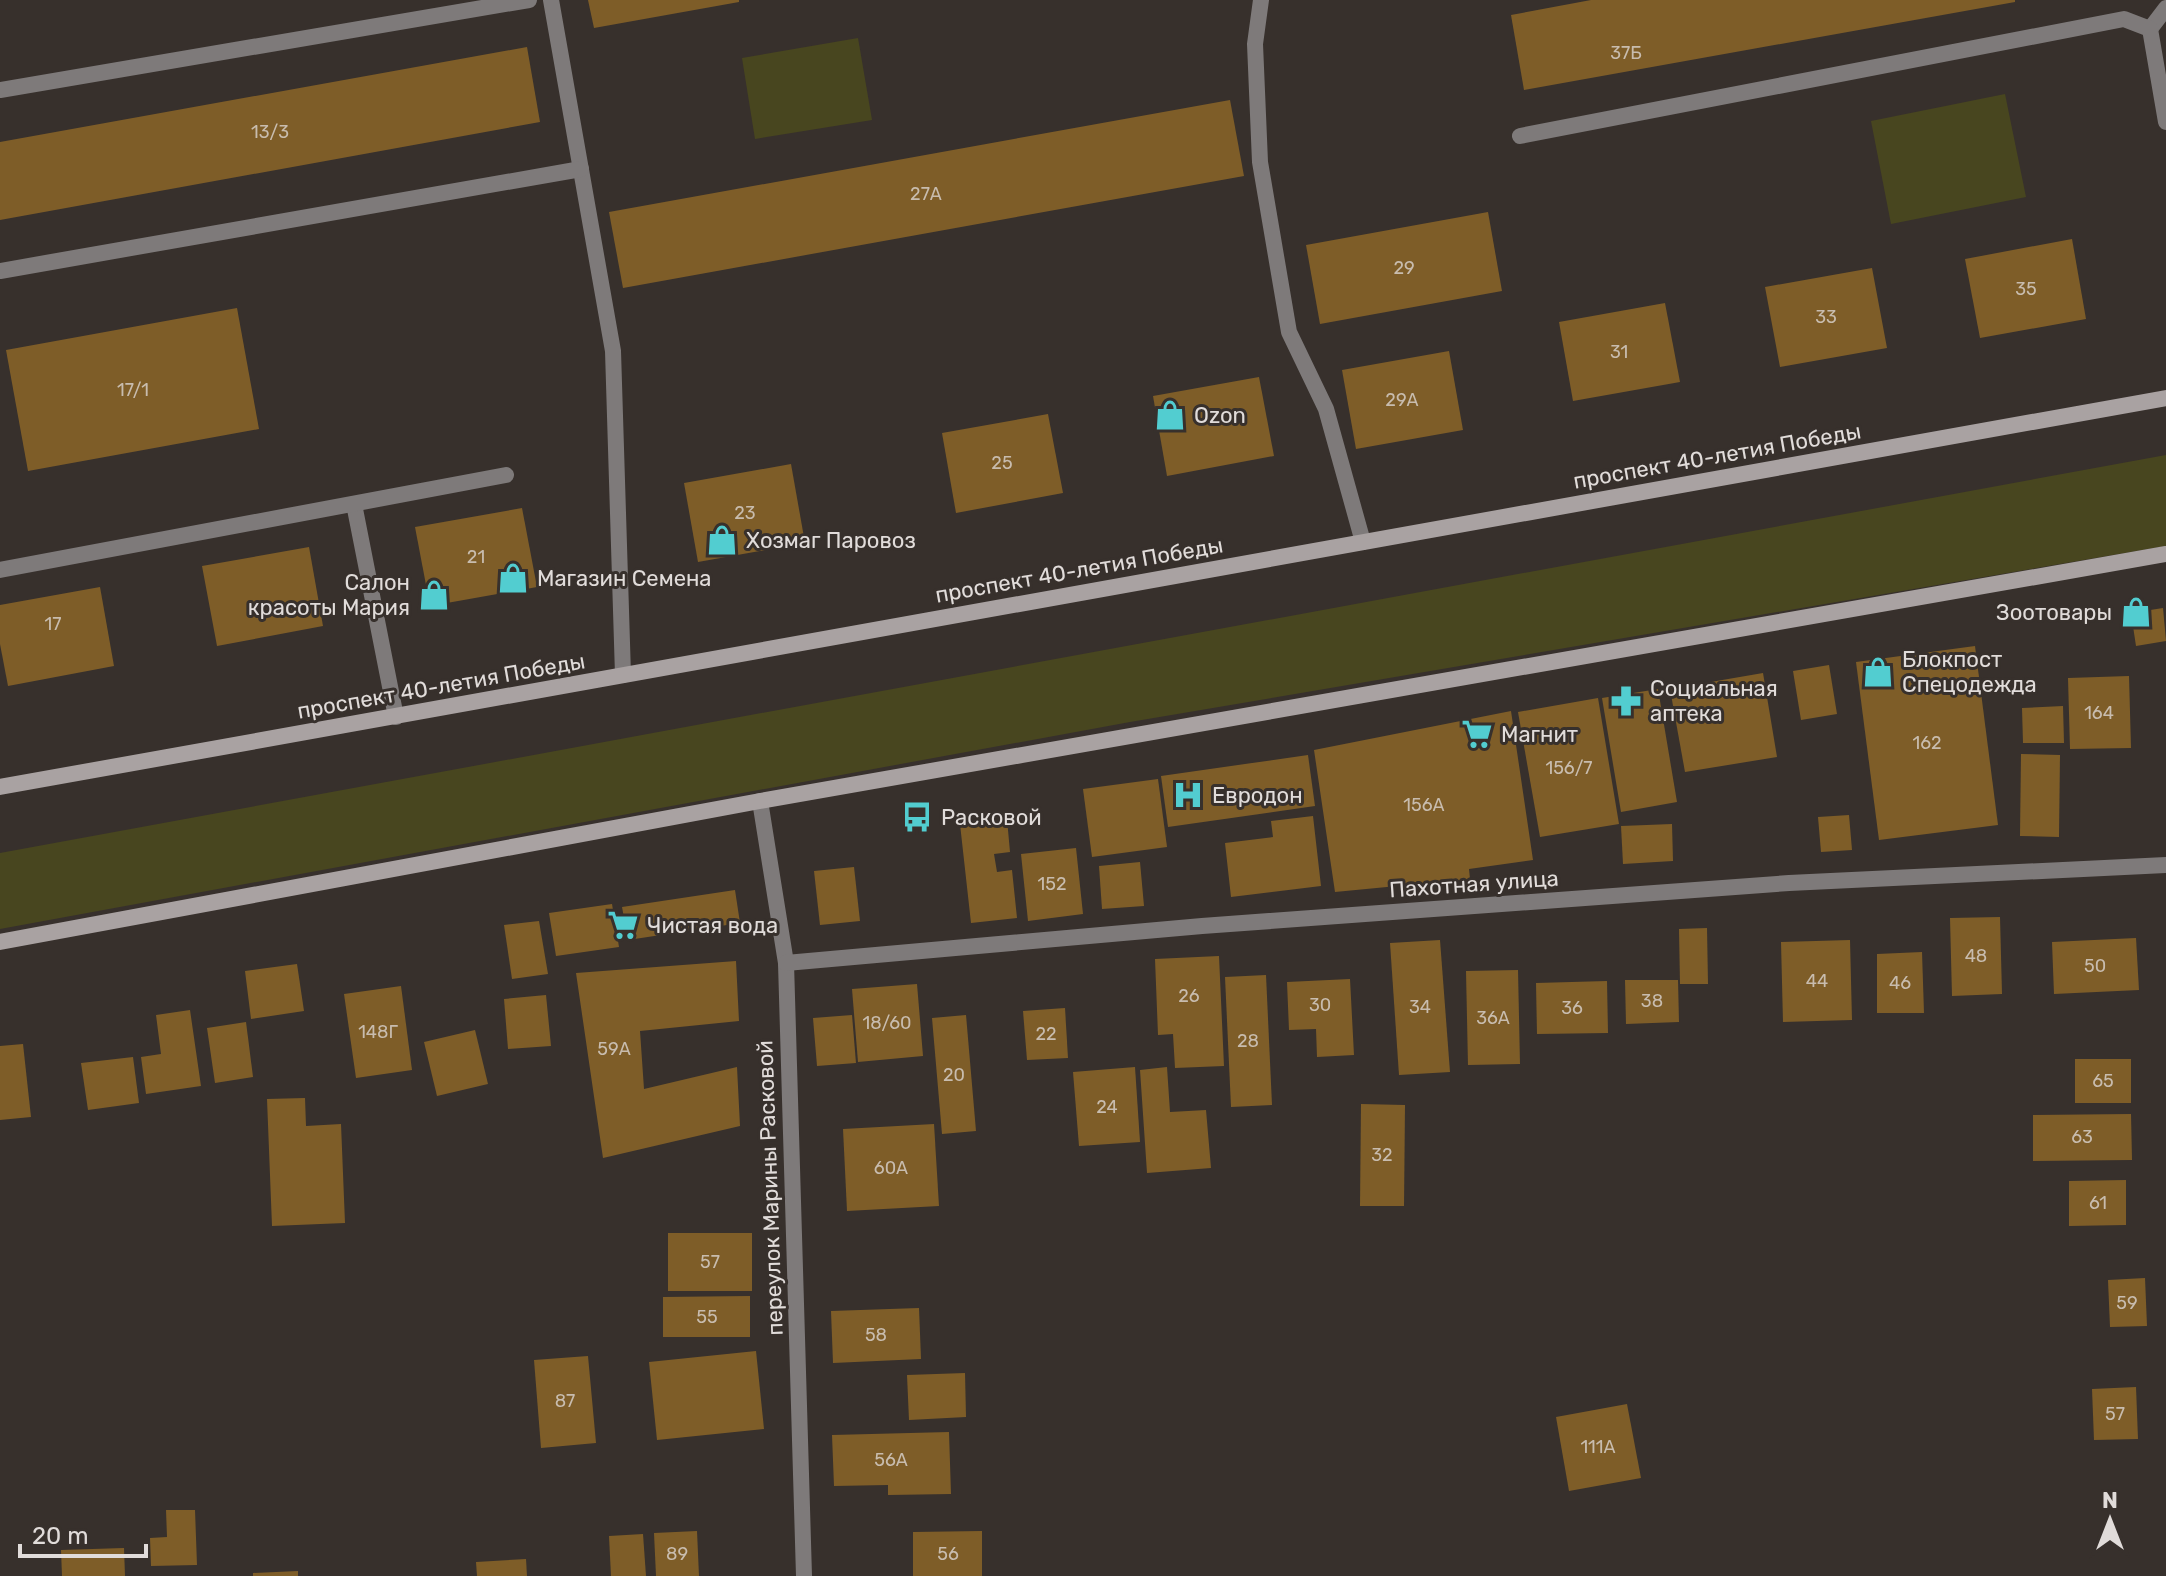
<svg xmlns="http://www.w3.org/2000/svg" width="2166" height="1576" font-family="Rubik,sans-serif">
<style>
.green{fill:#48461f}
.building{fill:#7e5d28}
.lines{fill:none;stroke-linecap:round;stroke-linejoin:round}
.lane{stroke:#7e7a7a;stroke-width:16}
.street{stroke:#7e7a7a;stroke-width:16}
.secondary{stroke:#a9a2a2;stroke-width:16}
.labels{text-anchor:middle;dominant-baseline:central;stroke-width:6;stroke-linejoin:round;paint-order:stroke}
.number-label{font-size:18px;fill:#c8bcae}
.poi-label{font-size:22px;fill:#e1dcda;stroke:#37302c;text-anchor:start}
.street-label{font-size:22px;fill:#e1dcda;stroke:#37302c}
</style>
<rect width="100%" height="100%" fill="#37302c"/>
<g class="green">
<path d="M858 38 872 120 755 139 742 58Z"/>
<path d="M2005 94 2026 197 1891 224 1871 121Z"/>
<path d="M2166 455V546L1130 722 0 929V853Z"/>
</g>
<g class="building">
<path d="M588 0H739V2L594 28Z"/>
<path d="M1591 0H2015V2L1524 90 1511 15Z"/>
<path d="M527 47 540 122 0 220V142Z"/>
<path d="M1230 100 1244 176 623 288 609 212Z"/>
<path d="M1488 212 1502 291 1320 324 1306 245Z"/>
<path d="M2072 239 2086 319 1980 338 1965 259Z"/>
<path d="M1872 268 1887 348 1780 367 1765 287Z"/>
<path d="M1665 303 1680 382 1573 401 1559 322Z"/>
<path d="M237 308 259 429 28 471 6 350Z"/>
<path d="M1449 351 1463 430 1356 449 1342 370Z"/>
<path d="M1259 377 1274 456 1167 476 1153 396Z"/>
<path d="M1048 414 1063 493 956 513 942 433Z"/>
<path d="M791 464 805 543 698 562 684 483Z"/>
<path d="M522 508 537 587 430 606 415 527Z"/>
<path d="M309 547 323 626 217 646 202 566Z"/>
<path d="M100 587 114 666 8 686 0 644V605Z"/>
<path d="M2163 608 2166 641 2136 646 2131 613Z"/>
<path d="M1975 646 1998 825 1879 840 1856 662Z"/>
<path d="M1829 665 1837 714 1801 720 1793 671Z"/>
<path d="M1763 673 1777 757 1685 772 1670 689Z"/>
<path d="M2129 676 2131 748 2070 749 2068 678Z"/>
<path d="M1658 689 1677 802 1621 812 1602 698Z"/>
<path d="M1598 698 1619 824 1540 837 1518 712Z"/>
<path d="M2063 706 2064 743H2023L2022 708Z"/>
<path d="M1511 711 1533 860 1469 869 1470 879 1335 892 1314 750Z"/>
<path d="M2021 754 2060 755 2059 837 2020 836Z"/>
<path d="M1308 755 1315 806 1168 827 1161 776Z"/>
<path d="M1158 779 1167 847 1092 857 1083 789Z"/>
<path d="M1849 815 1852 850 1821 852 1818 817Z"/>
<path d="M1313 816 1321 886 1231 897 1225 843 1273 837 1271 821Z"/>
<path d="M1007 819 1010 852 994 854 997 872 1012 870 1017 918 971 923 960 824Z"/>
<path d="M1672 824 1673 861 1623 864 1621 826Z"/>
<path d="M1076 848 1083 914 1028 921 1021 854Z"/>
<path d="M1140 862 1144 906 1102 909 1099 866Z"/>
<path d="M854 867 860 921 820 925 814 871Z"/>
<path d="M735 890 740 923 628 940 622 907Z"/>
<path d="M612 904 619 947 556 956 549 913Z"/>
<path d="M2000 917 2002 994 1952 996 1950 918Z"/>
<path d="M539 921 548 974 512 979 504 925Z"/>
<path d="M1707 928 1708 984H1680L1679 929Z"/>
<path d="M2136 938 2139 990 2054 994 2052 942Z"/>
<path d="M1440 940 1450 1072 1399 1075 1390 943Z"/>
<path d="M1850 940 1852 1020 1783 1022 1781 942Z"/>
<path d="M1922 952 1924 1013H1877V954Z"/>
<path d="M1219 956 1224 1066 1175 1068 1173 1034 1158 1035 1155 959Z"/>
<path d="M736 961 739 1021 640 1031 644 1089 737 1067 740 1126 603 1158 576 973Z"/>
<path d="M297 964 304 1011 251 1019 245 971Z"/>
<path d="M1518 970 1520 1064 1468 1065 1466 971Z"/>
<path d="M1266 975 1272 1105 1231 1107 1225 977Z"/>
<path d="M1350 979 1354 1055 1317 1057 1316 1029 1289 1030 1287 982Z"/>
<path d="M1625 980H1678L1679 1022 1626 1024Z"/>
<path d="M1607 981 1608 1033 1537 1034 1536 983Z"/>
<path d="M917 984 923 1056 858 1062 852 989Z"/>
<path d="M401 986 412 1070 356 1078 344 994Z"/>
<path d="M546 995 551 1046 508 1049 504 999Z"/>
<path d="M1065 1008 1068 1058 1027 1060 1023 1011Z"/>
<path d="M190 1010 201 1086 146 1094 141 1057 161 1054 156 1015Z"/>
<path d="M852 1015 856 1063 817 1066 813 1018Z"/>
<path d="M966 1015 976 1131 942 1134 932 1018Z"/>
<path d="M246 1022 253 1077 215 1083 207 1028Z"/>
<path d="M475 1030 488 1084 437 1096 424 1042Z"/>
<path d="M23 1044 31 1117 0 1120V1046Z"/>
<path d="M133 1057 139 1103 88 1110 81 1063Z"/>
<rect x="2075" y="1059" width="56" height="44"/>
<path d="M1135 1067 1140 1142 1079 1146 1073 1072Z"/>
<path d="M1167 1067 1170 1112 1206 1110 1211 1168 1147 1173 1140 1070Z"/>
<path d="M305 1098 306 1126 341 1124 345 1223 272 1226 267 1099Z"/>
<path d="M1361 1104 1405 1105 1404 1206H1360Z"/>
<path d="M2131 1114 2132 1160 2033 1161V1115Z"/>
<path d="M934 1124 939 1206 847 1211 843 1129Z"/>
<path d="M2126 1180V1225L2069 1226V1181Z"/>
<rect x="668" y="1233" width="84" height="58"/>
<path d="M2145 1278 2147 1326 2110 1327 2108 1280Z"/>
<path d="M750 1296V1337H663V1297Z"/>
<path d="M919 1308 921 1359 833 1363 831 1311Z"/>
<path d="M756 1351 764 1429 657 1440 649 1362Z"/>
<path d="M588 1356 596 1443 541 1448 534 1360Z"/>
<path d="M965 1373 966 1417 909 1420 907 1375Z"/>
<path d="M2136 1387 2138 1439 2094 1440 2092 1389Z"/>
<path d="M1627 1404 1641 1478 1569 1491 1556 1417Z"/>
<path d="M949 1432 951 1494 888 1495V1485L834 1486 832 1435Z"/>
<path d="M166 1510H195L197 1565 151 1566 150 1538 167 1537Z"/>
<path d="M697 1531 699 1576H656L654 1533Z"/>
<path d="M982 1531V1576H913V1532Z"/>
<path d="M643 1534 646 1576H611L609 1536Z"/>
<path d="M124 1548 125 1576H62L61 1550Z"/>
<path d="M526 1559 527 1576H477L476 1562Z"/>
<path d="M298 1571V1576H253V1573Z"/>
</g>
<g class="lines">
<g class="lane">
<path d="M551 0 613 351 623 675"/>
<path d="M1261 0 1255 44 1260 162 1289 332 1326 409 1363 542"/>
<path d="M2150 29 2166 8"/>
<path d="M0 90 529 0"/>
<path d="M1520 136 2124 19 2150 29 2166 122"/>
<path d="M0 271 581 169"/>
<path d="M354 504 396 717"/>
<path d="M0 570 506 475"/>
</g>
<g class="street">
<path d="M760 801 786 963 804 1576"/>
<path d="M786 963 1202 926 1789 883 2166 865"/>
</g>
<g class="secondary">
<path d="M0 787 2166 398"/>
<path d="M0 942 760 801 2166 554"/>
</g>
</g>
<defs>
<g id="shop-bare" transform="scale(2.4)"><path d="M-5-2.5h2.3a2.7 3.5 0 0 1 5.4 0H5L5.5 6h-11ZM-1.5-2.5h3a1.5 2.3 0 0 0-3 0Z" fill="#52cdd0" stroke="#37302c" stroke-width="2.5" paint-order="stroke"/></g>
<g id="pharmacy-bare" transform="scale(2.4)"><path d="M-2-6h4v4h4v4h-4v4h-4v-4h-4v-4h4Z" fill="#52cdd0" stroke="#37302c" stroke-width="2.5" paint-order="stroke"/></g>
<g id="supermarket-bare" transform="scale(2.4)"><path d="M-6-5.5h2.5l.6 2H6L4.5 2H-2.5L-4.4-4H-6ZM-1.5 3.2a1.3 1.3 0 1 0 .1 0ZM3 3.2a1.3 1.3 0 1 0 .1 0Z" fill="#52cdd0" stroke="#37302c" stroke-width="2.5" paint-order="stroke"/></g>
<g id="hospital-bare" transform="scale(2.4)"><path d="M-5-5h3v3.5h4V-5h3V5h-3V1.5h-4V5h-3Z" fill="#52cdd0" stroke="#37302c" stroke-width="2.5" paint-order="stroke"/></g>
<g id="bus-bare" transform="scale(2.4)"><path d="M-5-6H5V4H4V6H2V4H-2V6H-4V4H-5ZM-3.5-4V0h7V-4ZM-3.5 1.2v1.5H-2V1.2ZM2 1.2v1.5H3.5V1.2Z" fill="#52cdd0" stroke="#37302c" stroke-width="2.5" paint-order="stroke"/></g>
</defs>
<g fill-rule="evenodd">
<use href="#shop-bare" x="1170" y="415"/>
<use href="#shop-bare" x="722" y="540"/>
<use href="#shop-bare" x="513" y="578"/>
<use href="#shop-bare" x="434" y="595"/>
<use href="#shop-bare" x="2136" y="612"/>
<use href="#shop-bare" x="1878" y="672"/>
<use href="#pharmacy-bare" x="1626" y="701"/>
<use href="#supermarket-bare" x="1477" y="734"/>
<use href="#hospital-bare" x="1188" y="795"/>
<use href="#bus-bare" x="917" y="817"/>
<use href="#supermarket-bare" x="623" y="925"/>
</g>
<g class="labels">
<g class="number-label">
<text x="1626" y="53">37Б</text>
<text x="270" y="132">13/3</text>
<text x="926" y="194">27А</text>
<text x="1404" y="268">29</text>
<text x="2026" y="289">35</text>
<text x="1826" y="317">33</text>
<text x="1619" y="352">31</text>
<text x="133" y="390">17/1</text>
<text x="1402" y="400">29А</text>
<text x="1002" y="463">25</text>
<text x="745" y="513">23</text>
<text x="476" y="557">21</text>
<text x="53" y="624">17</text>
<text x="2099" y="713">164</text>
<text x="1927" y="743">162</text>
<text x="1569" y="768">156/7</text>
<text x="1424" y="805">156А</text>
<text x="1052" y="884">152</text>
<text x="1976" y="956">48</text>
<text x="2095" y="966">50</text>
<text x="1817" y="981">44</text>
<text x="1900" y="983">46</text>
<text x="1189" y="996">26</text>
<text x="1652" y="1001">38</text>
<text x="1320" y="1005">30</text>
<text x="1420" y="1007">34</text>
<text x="1572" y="1008">36</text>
<text x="1493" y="1018">36А</text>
<text x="887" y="1023">18/60</text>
<text x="378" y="1032">148Г</text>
<text x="1046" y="1034">22</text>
<text x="1248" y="1041">28</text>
<text x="614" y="1049">59А</text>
<text x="954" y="1075">20</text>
<text x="2103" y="1081">65</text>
<text x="1107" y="1107">24</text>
<text x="2082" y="1137">63</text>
<text x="1382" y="1155">32</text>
<text x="891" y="1168">60А</text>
<text x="2098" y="1203">61</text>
<text x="710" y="1262">57</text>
<text x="2127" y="1303">59</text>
<text x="707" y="1317">55</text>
<text x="876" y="1335">58</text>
<text x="565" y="1401">87</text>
<text x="2115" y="1414">57</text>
<text x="1598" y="1447">111А</text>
<text x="891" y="1460">56А</text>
<text x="677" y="1554">89</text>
<text x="948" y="1554">56</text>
</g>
<g class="poi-label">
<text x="1194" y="415">Ozon</text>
<text x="746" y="540">Хозмаг Паровоз</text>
<text x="537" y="578">Магазин Семена</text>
<text x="410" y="582" text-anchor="end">Салон<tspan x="410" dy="25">красоты Мария</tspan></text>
<text x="2112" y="612" text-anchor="end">Зоотовары</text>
<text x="1902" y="659">Блокпост<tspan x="1902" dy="25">Спецодежда</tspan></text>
<text x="1650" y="688">Социальная<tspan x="1650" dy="25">аптека</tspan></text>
<text x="1501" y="734">Магнит</text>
<text x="1212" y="795">Евродон</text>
<text x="941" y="817">Расковой</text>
<text x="647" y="925">Чистая вода</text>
</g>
<g class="street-label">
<text transform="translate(1717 456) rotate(-10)">проспект 40-летия Победы</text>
<text transform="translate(1079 570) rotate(-10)">проспект 40-летия Победы</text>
<text transform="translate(441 686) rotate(-10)">проспект 40-летия Победы</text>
<text transform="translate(1474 884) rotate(-4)">Пахотная улица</text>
<text transform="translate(770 1188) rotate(-92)">переулок Марины Расковой</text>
</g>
</g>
<g transform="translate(2110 1520)" stroke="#37302c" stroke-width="6" paint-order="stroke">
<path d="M0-6L14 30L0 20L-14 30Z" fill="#e1dcda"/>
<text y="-12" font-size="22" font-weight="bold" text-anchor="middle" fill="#e1dcda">N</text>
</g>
<path d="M20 1544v12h126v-12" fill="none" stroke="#e1dcda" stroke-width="4"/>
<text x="32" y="1544" font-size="24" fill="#e1dcda" stroke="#37302c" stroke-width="6" paint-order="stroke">20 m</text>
</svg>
